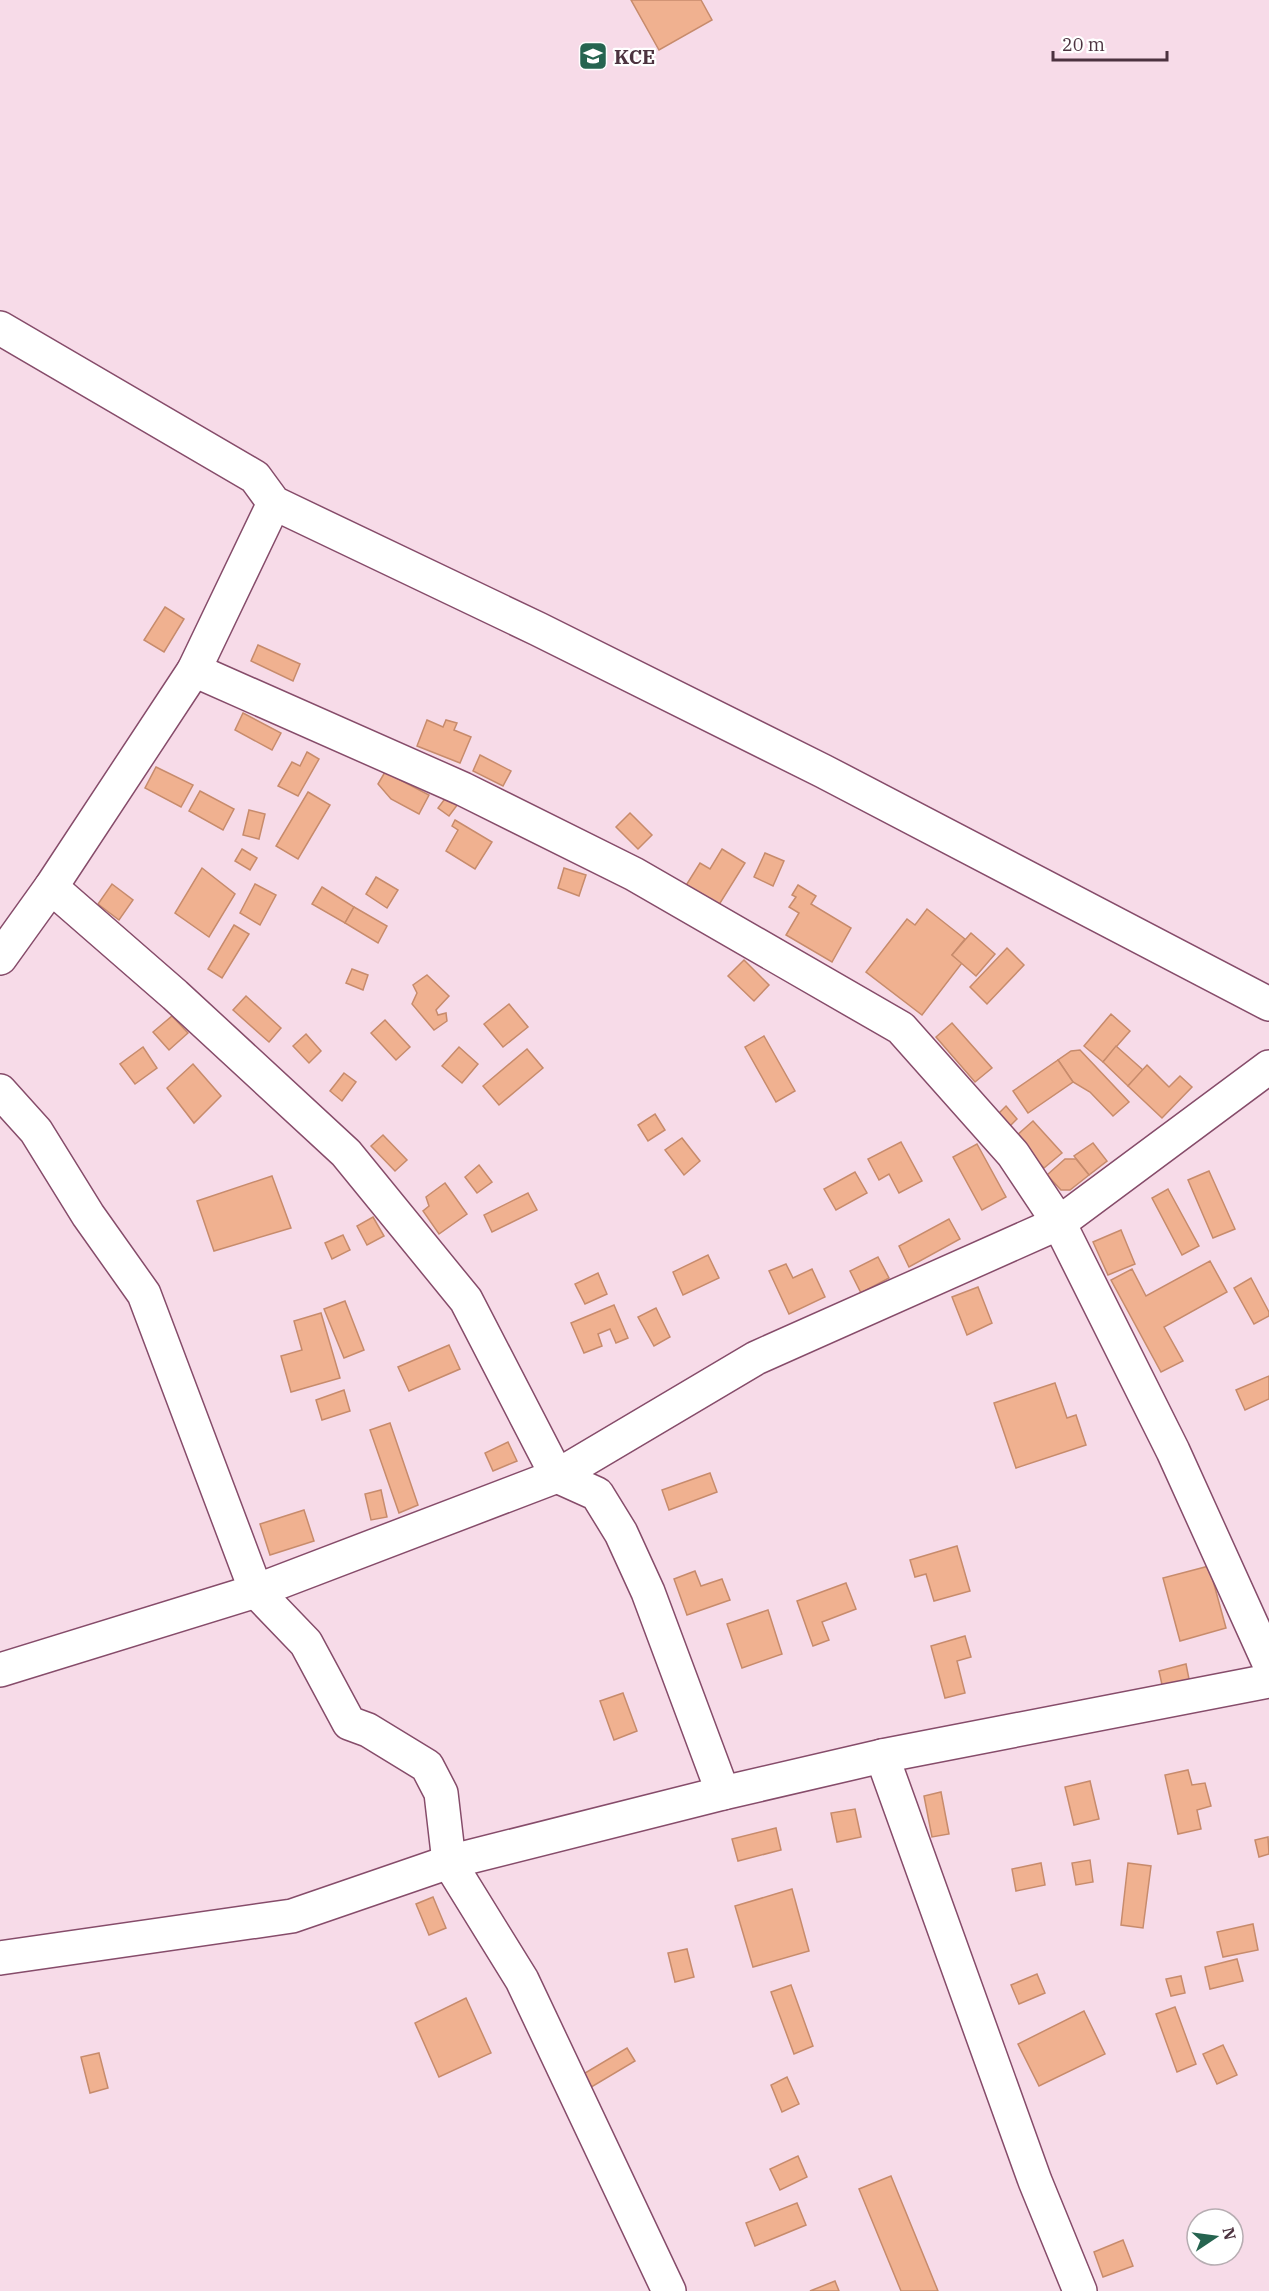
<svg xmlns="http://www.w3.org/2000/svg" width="1269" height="2291" font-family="'IBM Plex Serif',serif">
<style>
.building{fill:#f0b190;stroke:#c78b6c;stroke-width:1.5}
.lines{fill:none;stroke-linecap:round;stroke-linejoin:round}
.minor-casing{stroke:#864c6a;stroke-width:36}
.minor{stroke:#fff;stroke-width:33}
.labels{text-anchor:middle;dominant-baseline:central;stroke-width:4.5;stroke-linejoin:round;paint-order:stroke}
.poi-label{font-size:20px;font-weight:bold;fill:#4c323f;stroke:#fff;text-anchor:start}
</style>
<rect width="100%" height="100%" fill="#f7dbe8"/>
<g class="building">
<path d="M631 0H701L712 20 659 50Z"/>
<path d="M165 607 184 619 164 652 144 640Z"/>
<path d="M258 645 300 664 293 681 251 661Z"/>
<path d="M243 713 281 733 272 750 235 730Z"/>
<path d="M427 720 443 727 446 720 457 723 454 730 471 737 460 763 417 746Z"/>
<path d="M307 752 319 759 298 796 278 786 292 762 300 766Z"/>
<path d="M480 755 511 771 503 786 473 771Z"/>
<path d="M156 767 193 785 181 807 145 788Z"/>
<path d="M385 772 429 795 419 814 391 799 378 784Z"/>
<path d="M200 791 234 809 223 830 189 811Z"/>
<path d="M308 792 330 805 298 859 276 846Z"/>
<path d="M447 796 458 804 449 816 438 808Z"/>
<path d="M249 810 265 814 259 839 243 835Z"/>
<path d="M630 813 652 835 638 849 616 827Z"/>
<path d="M455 820 492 842 475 869 446 851 458 830 452 826Z"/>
<path d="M242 849 257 858 250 870 235 861Z"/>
<path d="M722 849 745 863 717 908 685 887 700 863 710 869Z"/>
<path d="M765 853 784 861 773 886 754 877Z"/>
<path d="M202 868 235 894 209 937 175 913Z"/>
<path d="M564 868 586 875 579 896 558 888Z"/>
<path d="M376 877 398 890 387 908 366 894Z"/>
<path d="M112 884 133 900 119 920 98 904Z"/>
<path d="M255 884 276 895 260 925 240 913Z"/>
<path d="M798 885 816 896 811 904 851 928 832 962 786 935 799 913 789 907 796 897 792 895Z"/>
<path d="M322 887 354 907 345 923 312 904Z"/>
<path d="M354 907 387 926 378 943 345 923Z"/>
<path d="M927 909 965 939 952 955 962 963 922 1015 866 972 907 919 915 925Z"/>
<path d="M234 925 249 934 222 978 208 969Z"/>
<path d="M971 933 995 954 976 976 952 955Z"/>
<path d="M1007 948 1024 965 987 1004 970 987Z"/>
<path d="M744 960 769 985 754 1001 728 976Z"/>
<path d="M352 969 368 975 363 990 346 983Z"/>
<path d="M427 975 449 996 436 1010 438 1015 446 1013 447 1021 434 1030 412 1004 417 993 413 985Z"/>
<path d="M246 996 281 1028 269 1042 233 1010Z"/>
<path d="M509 1004 528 1027 503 1047 484 1024Z"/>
<path d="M1111 1014 1130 1031 1103 1062 1084 1046Z"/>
<path d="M172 1016 188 1033 169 1050 153 1032Z"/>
<path d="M385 1020 410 1047 396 1060 371 1033Z"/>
<path d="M952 1023 992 1068 975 1082 936 1037Z"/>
<path d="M306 1034 321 1051 309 1063 293 1046Z"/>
<path d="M764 1036 795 1091 776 1102 745 1047Z"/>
<path d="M1116 1046 1143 1070 1128 1086 1103 1062Z"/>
<path d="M143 1047 157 1068 135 1084 120 1064Z"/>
<path d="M459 1047 478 1064 462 1083 442 1066Z"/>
<path d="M527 1049 543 1068 499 1105 483 1086Z"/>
<path d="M1080 1050 1129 1102 1113 1116 1090 1092 1073 1082 1058 1060 1071 1051Z"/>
<path d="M1058 1060 1073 1082 1028 1113 1013 1091Z"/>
<path d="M193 1064 221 1096 194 1123 167 1088Z"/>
<path d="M1147 1065 1169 1087 1180 1076 1192 1087 1162 1118 1128 1086Z"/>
<path d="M344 1073 356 1082 342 1101 330 1091Z"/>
<path d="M1006 1106 1017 1119 1007 1129 996 1116Z"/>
<path d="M655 1114 665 1130 648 1141 638 1125Z"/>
<path d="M1033 1121 1062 1153 1044 1168 1015 1137Z"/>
<path d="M383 1135 407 1160 395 1171 371 1146Z"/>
<path d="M682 1138 700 1161 684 1175 665 1150Z"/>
<path d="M901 1142 922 1181 899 1193 889 1174 879 1180 868 1159Z"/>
<path d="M1093 1143 1107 1161 1089 1175 1074 1156Z"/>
<path d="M977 1144 1006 1197 982 1210 953 1157Z"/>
<path d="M1065 1159H1076L1089 1175 1070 1190H1061L1047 1175Z"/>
<path d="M479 1165 492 1182 477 1193 465 1177Z"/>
<path d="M1209 1171 1235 1229 1213 1238 1188 1180Z"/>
<path d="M855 1172 867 1193 836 1210 824 1189Z"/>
<path d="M272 1176 291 1228 214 1251 197 1201Z"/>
<path d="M445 1183 467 1214 439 1234 423 1211 429 1206 426 1197Z"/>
<path d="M1168 1189 1199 1246 1182 1255 1152 1198Z"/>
<path d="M528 1193 537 1210 492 1232 484 1215Z"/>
<path d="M373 1217 384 1236 367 1245 357 1226Z"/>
<path d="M949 1219 960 1239 909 1267 899 1246Z"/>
<path d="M1121 1230 1135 1264 1108 1275 1093 1242Z"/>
<path d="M343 1235 350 1250 332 1259 325 1243Z"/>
<path d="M708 1255 719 1278 683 1295 673 1272Z"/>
<path d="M878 1257 889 1278 861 1293 850 1271Z"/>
<path d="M1210 1261 1227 1292 1164 1327 1183 1361 1161 1372 1111 1280 1132 1269 1146 1296Z"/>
<path d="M786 1264 793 1278 812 1269 825 1297 789 1314 769 1271Z"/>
<path d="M598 1273 607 1294 585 1304 575 1284Z"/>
<path d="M1251 1278 1269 1312V1316L1254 1324 1234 1288Z"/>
<path d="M978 1287 992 1323 967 1335 952 1297Z"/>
<path d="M345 1301 364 1350 344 1358 324 1309Z"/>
<path d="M614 1305 628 1338 616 1343 610 1329 598 1334 602 1346 584 1353 571 1323Z"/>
<path d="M656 1308 670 1337 654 1346 638 1317Z"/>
<path d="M321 1313 340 1378 291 1392 281 1356 302 1350 294 1321Z"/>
<path d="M449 1345 460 1369 409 1391 398 1367Z"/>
<path d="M1269 1376V1399L1245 1410 1236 1390Z"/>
<path d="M1055 1383 1067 1418 1076 1415 1086 1445 1016 1468 994 1403Z"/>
<path d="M344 1390 350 1411 322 1420 316 1400Z"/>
<path d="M390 1423 418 1505 399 1513 370 1430Z"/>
<path d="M508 1442 517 1461 493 1471 485 1453Z"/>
<path d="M710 1473 717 1492 669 1510 662 1490Z"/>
<path d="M381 1490 387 1517 371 1520 365 1494Z"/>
<path d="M304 1510 314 1541 270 1555 260 1524Z"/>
<path d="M957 1546 970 1591 934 1601 926 1574 915 1577 910 1560Z"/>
<path d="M1209 1566 1226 1628 1180 1641 1163 1578Z"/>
<path d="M695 1571 701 1586 722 1579 730 1600 687 1615 674 1579Z"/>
<path d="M846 1583 856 1609 822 1622 829 1640 813 1646 797 1601Z"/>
<path d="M768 1610 782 1654 742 1668 727 1624Z"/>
<path d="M965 1636 971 1657 957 1661 965 1693 945 1698 931 1646Z"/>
<path d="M1186 1664 1191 1689 1164 1694 1159 1671Z"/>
<path d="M623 1693 637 1731 614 1740 600 1701Z"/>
<path d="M1188 1770 1192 1785 1205 1783 1211 1806 1197 1810 1201 1829 1178 1834 1165 1775Z"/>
<path d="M1090 1781 1099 1819 1074 1825 1065 1787Z"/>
<path d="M941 1792 949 1834 932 1837 924 1796Z"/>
<path d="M855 1809 861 1837 837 1842 831 1813Z"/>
<path d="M776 1828 781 1850 738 1861 732 1839Z"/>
<path d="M1268 1837 1269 1854 1259 1857 1255 1840Z"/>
<path d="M1090 1860 1093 1882 1076 1885 1072 1863Z"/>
<path d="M1041 1863 1045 1885 1016 1891 1012 1869Z"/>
<path d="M1128 1863 1151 1866 1143 1928 1121 1925Z"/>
<path d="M792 1889 809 1951 753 1967 735 1906Z"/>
<path d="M433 1897 446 1928 429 1935 416 1904Z"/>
<path d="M1253 1924 1258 1950 1223 1957 1217 1932Z"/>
<path d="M687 1949 694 1977 675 1982 668 1953Z"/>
<path d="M1237 1959 1243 1981 1210 1989 1205 1967Z"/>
<path d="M1037 1974 1045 1993 1019 2004 1011 1985Z"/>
<path d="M1181 1976 1185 1993 1171 1996 1166 1979Z"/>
<path d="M791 1985 813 2046 794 2054 771 1992Z"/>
<path d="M466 1998 491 2053 439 2077 415 2023Z"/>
<path d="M1175 2007 1196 2064 1177 2072 1156 2014Z"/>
<path d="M1084 2011 1105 2054 1039 2086 1018 2044Z"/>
<path d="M1223 2045 1237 2075 1217 2084 1203 2054Z"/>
<path d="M627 2048 635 2061 583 2092 575 2079Z"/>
<path d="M99 2053 108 2088 90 2093 81 2057Z"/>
<path d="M787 2077 799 2104 782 2112 771 2085Z"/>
<path d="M798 2156 807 2177 780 2190 770 2169Z"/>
<path d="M891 2176 938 2291H901L859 2189Z"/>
<path d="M797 2203 806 2225 755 2246 746 2223Z"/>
<path d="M1123 2240 1133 2266 1103 2277 1094 2252Z"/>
<path d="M835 2281 839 2291H810Z"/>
</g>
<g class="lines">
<g class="minor-casing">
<g id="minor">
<path d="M0 328 255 477 274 503 538 629 823 771 1269 1004"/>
<path d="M194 670 463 789 634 874 901 1028 1013 1154 1059 1223 1173 1451 1269 1663"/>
<path d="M51 887 175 995 346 1153 466 1300 557 1476 597 1494 621 1533 648 1592 723 1793"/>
<path d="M0 958 51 887 194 670 274 503"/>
<path d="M0 1091 36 1131 88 1215 144 1294 256 1591 306 1643 349 1723 368 1730 427 1766 441 1793 449 1862 522 1980 669 2291"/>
<path d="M0 1670 256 1591 557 1476 756 1358 1059 1223 1269 1067"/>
<path d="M882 1756 1035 2181 1080 2291"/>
<path d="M0 1958 292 1916 449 1862 723 1793 882 1756 1269 1681"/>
</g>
</g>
<use href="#minor" class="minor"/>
</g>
<defs>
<g id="school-square" transform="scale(1.5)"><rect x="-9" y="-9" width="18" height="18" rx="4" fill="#266450" stroke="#fff"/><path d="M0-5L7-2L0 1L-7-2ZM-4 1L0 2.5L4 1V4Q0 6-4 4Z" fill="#fff"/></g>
</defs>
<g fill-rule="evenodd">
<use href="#school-square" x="593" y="56"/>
</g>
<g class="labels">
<g class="poi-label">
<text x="614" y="56">KCE</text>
</g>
</g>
<g transform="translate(1215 2237) rotate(77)"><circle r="28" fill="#ffffff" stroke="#b7adb2" stroke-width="1.5"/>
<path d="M0-4.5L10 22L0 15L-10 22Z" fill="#266450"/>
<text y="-9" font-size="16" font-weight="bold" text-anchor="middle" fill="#4c323f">N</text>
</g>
<path d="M1053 51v9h114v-9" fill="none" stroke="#4c323f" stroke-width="3"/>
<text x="1062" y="51" font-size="18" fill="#4c323f" stroke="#ffffff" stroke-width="4.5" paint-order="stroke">20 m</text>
</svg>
